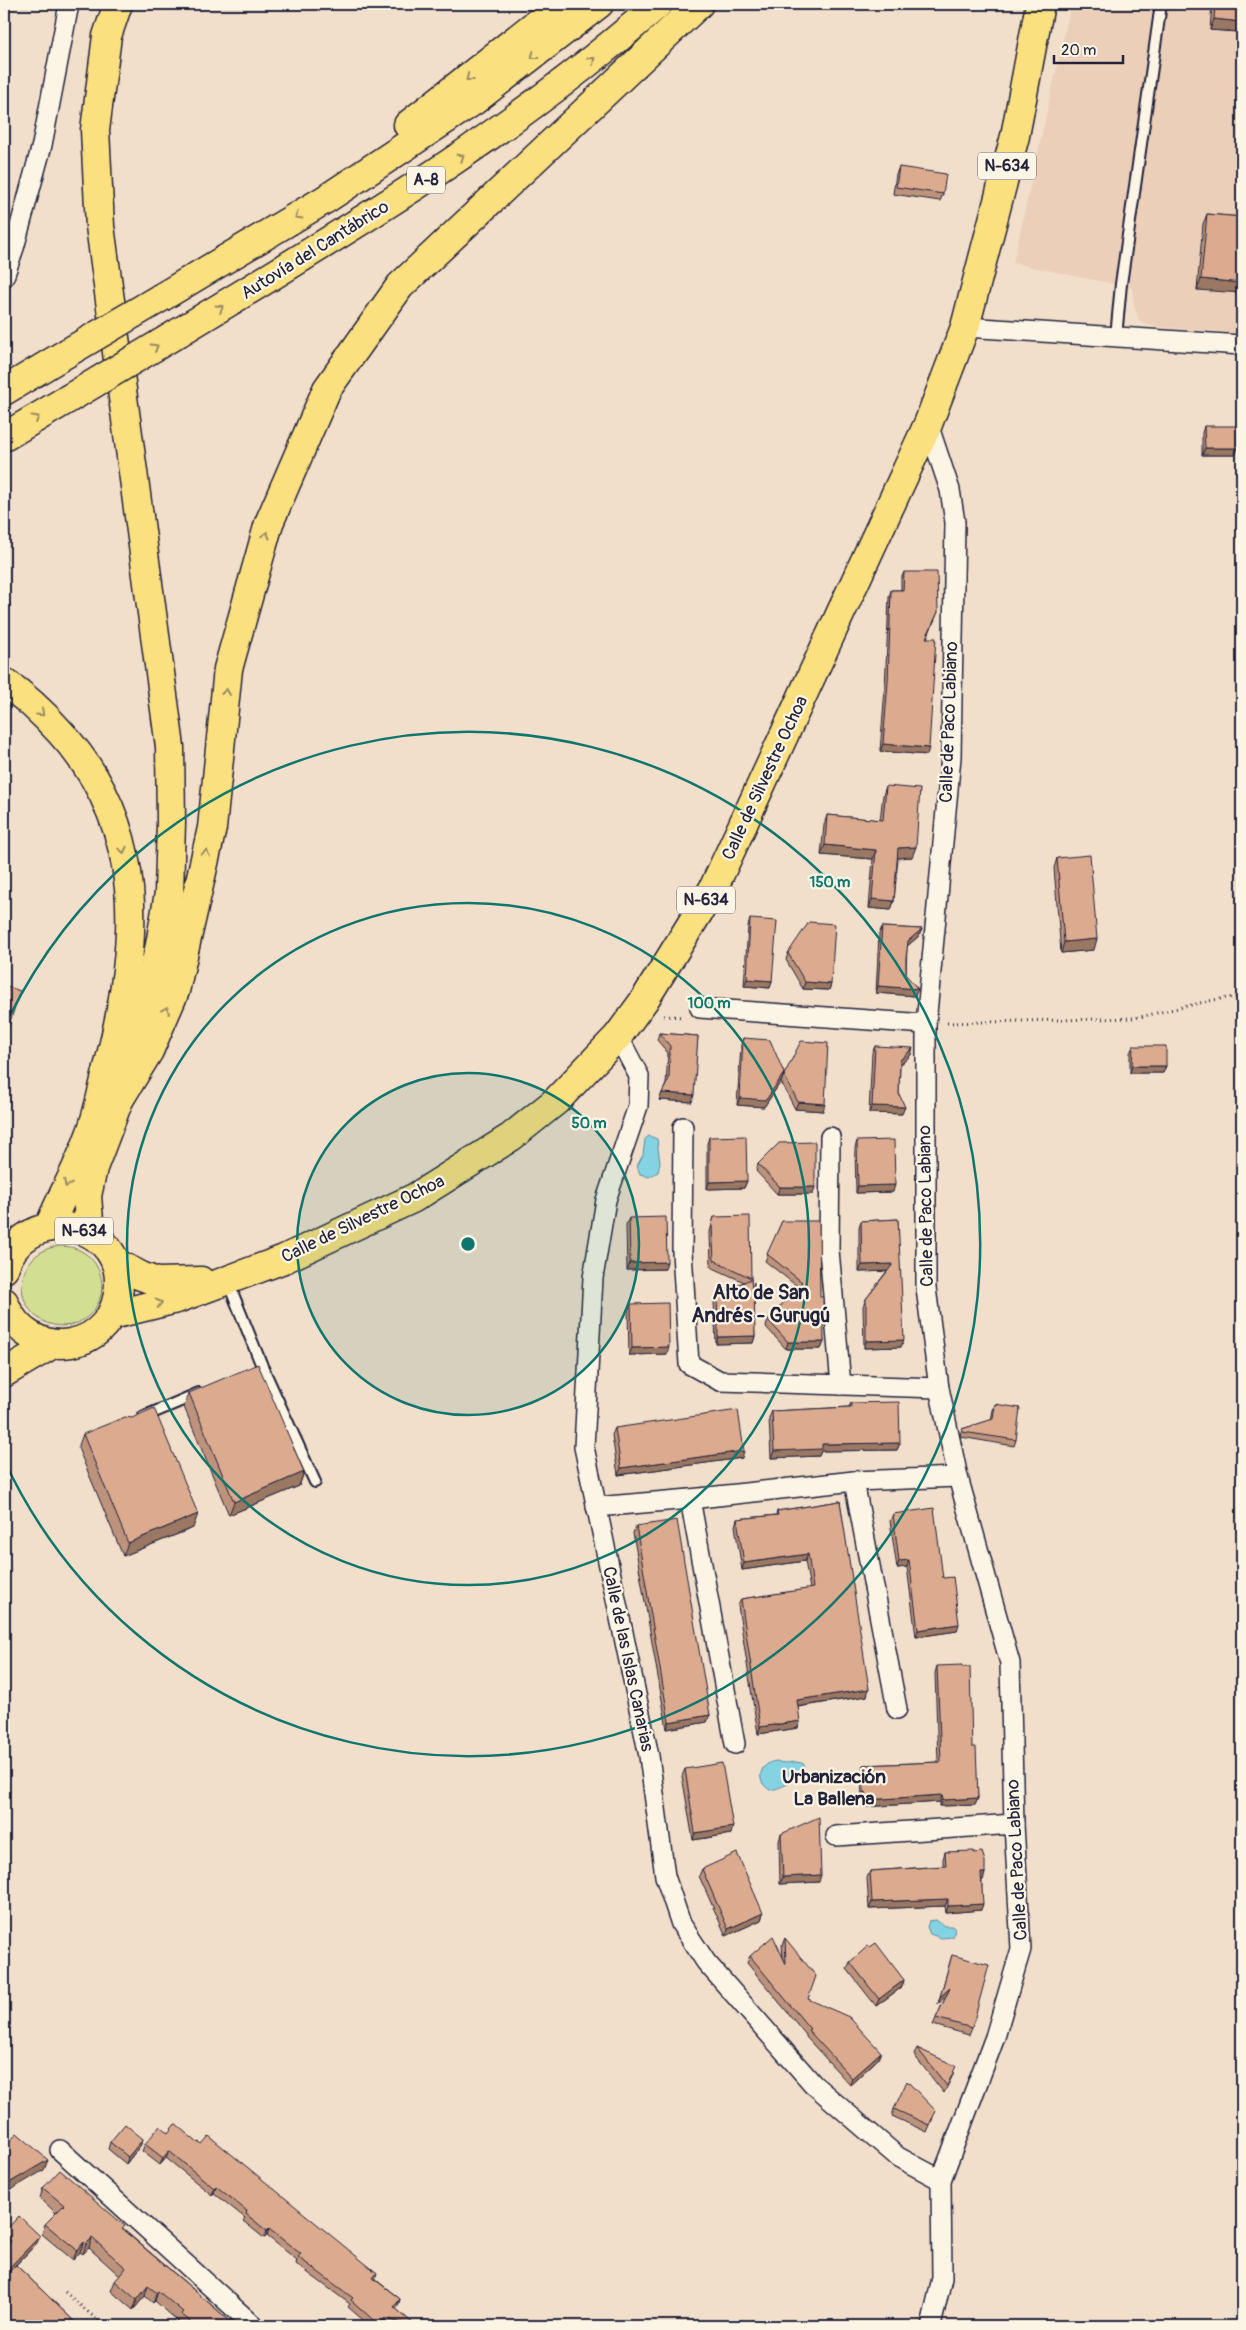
<svg xmlns="http://www.w3.org/2000/svg" width="1246" height="2330" font-family="Pangolin,sans-serif">
<style>
.built{fill:#ebcfb9}
.green{fill:#d2df92;stroke:#7a8066}
.water{fill:#84d3e2;stroke:#5d8c9f}
.lines{fill:none;stroke-linecap:round;stroke-linejoin:round}
.service-casing{stroke:#22223b;stroke-width:14}
.minor-casing{stroke:#22223b;stroke-width:22}
.trunk-casing{stroke:#22223b;stroke-width:31}
.motorway-casing{stroke:#22223b;stroke-width:31}
.path{stroke:#22223b;stroke-width:3;stroke-dasharray:1 4;stroke-linecap:butt}
.service{stroke:#fcf5e5;stroke-width:10}
.minor{stroke:#fcf5e5;stroke-width:19}
.trunk{stroke:#fbe080;stroke-width:28}
.motorway{stroke:#fbe080;stroke-width:28}
.motorway-bridge-casing{stroke:#22223b;stroke-width:31;stroke-linecap:butt}
.motorway-bridge{stroke:#fbe080;stroke-width:28}
.wall{fill:#bd937b;stroke:#22223b}
.shaded-wall{fill:#9a7864;stroke:#22223b}
.building{fill:#dcab8f;stroke:#22223b}
.oneway{stroke:#998a61}
.ring{fill:none;stroke:#0f766e;stroke-width:2.5}
.labels{text-anchor:middle;dominant-baseline:central;stroke-width:4.5;stroke-linejoin:round;paint-order:stroke}
.shield{fill:#fcf5e5;stroke:#63616e;stroke-width:1}
.shield-label{font-size:16px;font-weight:bold;fill:#22223b}
.street-label{font-size:18px;fill:#22223b;stroke:#fcf5e5}
.neighbourhood-label{font-size:19px;font-weight:bold;fill:#22223b;stroke:#fcf5e5}
.quarter-label{font-size:20px;font-weight:bold;fill:#22223b;stroke:#fcf5e5}
.centre{fill:#0f766e;stroke:#fcf5e5;stroke-width:2.5}
.ring-label{font-size:15px;text-anchor:middle;font-weight:bold;fill:#0f766e;stroke:#fcf5e5;stroke-width:4.5;stroke-linejoin:round;paint-order:stroke}
</style>
<rect width="100%" height="100%" fill="#f2dfcb"/>
<filter id="ink" filterUnits="userSpaceOnUse"><feTurbulence type="fractalNoise" baseFrequency=".02" numOctaves="2"/><feDisplacementMap in="SourceGraphic" scale="10" xChannelSelector="R" yChannelSelector="G"/><feConvolveMatrix kernelMatrix="1 2 1 2 8 2 1 2 1" color-interpolation-filters="sRGB"/></filter>
<g filter="url(#ink)">
<path class="built" d="M1071 4H1242V333L1155 327 1139 321 1134 305 1132 288 1013 263Z"/>
<circle class="green" cx="62" cy="1286" r="40"/>
<g class="water">
<path d="M649 1136 657 1139 660 1163 658 1172 649 1177 640 1174 637 1166 643 1155 645 1139Z"/>
<path d="M777 1761C786 1766 794 1759 804 1764L805 1774C801 1779 776 1790 770 1790 754 1781 760 1762 777 1761Z"/>
<path d="M936 1920 944 1926H952L955 1929 953 1937 941 1938 930 1934 927 1927 929 1921Z"/>
</g>
<g class="lines">
<g class="service-casing">
<g id="service">
<path d="M1116 337 1121 284 1161 4"/>
<path d="M228 1282 262 1366 315 1482"/>
<path d="M143 1417 199 1393"/>
</g>
</g>
<g class="minor-casing">
<g id="minor">
<path d="M4 277 14 248 42 145 69 4"/>
<path d="M965 327 1242 345"/>
<path d="M928 424 950 490 955 522 951 757 926 1024V1288L939 1388 958 1477 1010 1663 1014 1824 1021 1949 995 2037 941 2180 942 2278 931 2326"/>
<path d="M700 1008 926 1024"/>
<path d="M618 1036 639 1076 638 1106 606 1200 593 1278 584 1447 649 1756 665 1876 681 1924 706 1962 813 2084 898 2157 941 2180"/>
<path d="M683 1127 682 1252 689 1364 720 1381 939 1388"/>
<path d="M830 1137 829 1250 841 1385"/>
<path d="M854 1481 897 1709"/>
<path d="M690 1499 735 1744"/>
<path d="M596 1507 690 1499 854 1481 958 1477"/>
<path d="M836 1836 1014 1824"/>
<path d="M60 2150 254 2326"/>
</g>
</g>
<g class="trunk-casing">
<g id="trunk">
<path d="M116 1263 141 1276 157 1282 201 1281"/>
<path d="M4 1269C24 1202 120 1220 119 1283 118 1353 28 1367 4 1302"/>
<path d="M112 1315 177 1299 284 1259 414 1198 511 1137 556 1101 618 1036 645 999 713 889 928 424 965 327 1015 136 1040 4"/>
<path d="M4 1373 53 1344"/>
</g>
</g>
<g class="motorway-casing">
<g id="motorway">
<path d="M408 125 561 4"/>
<path d="M162 297 326 199 475 100 599 4"/>
<path d="M178 333C344 232 512 134 658 4"/>
<path d="M4 391 67 353"/>
<path d="M4 437 68 399"/>
<path d="M4 682C25 696 43 713 60 732 149 828 139 946 109 1064 102 1089 98 1117 88 1140 77 1170 61 1197 49 1227"/>
<path d="M119 1100 149 1051 175 991 212 828 228 669 269 523 327 389 400 286 699 4"/>
<path d="M90 1233 87 1196 93 1168 119 1100 141 1026 160 945 169 893 171 822 170 747 100 226 95 130 107 36 118 4"/>
</g>
</g>
<g class="path">
<path d="M664 1016 683 1017"/>
<path d="M947 1023 1135 1018 1213 1000 1242 996"/>
<path d="M65 2292 104 2326"/>
</g>
<use href="#service" class="service"/>
<use href="#minor" class="minor"/>
<use href="#trunk" class="trunk"/>
<use href="#motorway" class="motorway"/>
<g class="motorway-bridge-casing">
<g id="motorway-bridge">
<path d="M67 353 162 297"/>
<path d="M68 399 178 333"/>
</g>
</g>
<use href="#motorway-bridge" class="motorway-bridge"/>
</g>
<g class="wall">
<path d="M1212 4H1242L1238 32 1210 30Z"/>
<path d="M899 167 943 194 940 201 893 194 896 174Z"/>
<path d="M1207 214 1242 217 1197 290 1203 224Z"/>
<path d="M1204 426 1238 448 1235 455H1202V433Z"/>
<path d="M904 572 938 612 927 638V755L880 751 885 689 889 597 891 590H901V579Z"/>
<path d="M886 786 912 857 898 858 894 901 891 910 869 908 873 859 821 855 824 825 827 815 880 820 883 795Z"/>
<path d="M1057 858 1094 950 1061 953 1054 868Z"/>
<path d="M750 919 772 981 770 988 744 986 748 926Z"/>
<path d="M882 927 922 929 919 936 907 946 906 975 915 996 876 993 879 934Z"/>
<path d="M788 953 831 984 829 990 803 989 786 960Z"/>
<path d="M659 1033 698 1036 692 1102 659 1100 666 1084 668 1053 657 1040Z"/>
<path d="M743 1038 784 1073 782 1080 764 1107 737 1105 741 1045Z"/>
<path d="M875 1046 911 1055 900 1065 899 1094 902 1114 869 1113 872 1053Z"/>
<path d="M1133 1046 1166 1066 1163 1073H1130V1053Z"/>
<path d="M784 1075 823 1111 795 1109 781 1082Z"/>
<path d="M709 1137 747 1181 744 1188 707 1189V1144Z"/>
<path d="M857 1141 893 1192 856 1193 855 1148Z"/>
<path d="M758 1164 813 1194H777L756 1171Z"/>
<path d="M714 1217 751 1278 755 1336 753 1343 716 1344 714 1301 717 1294 744 1282 711 1267 710 1232Z"/>
<path d="M629 1218 665 1269 627 1270 626 1225Z"/>
<path d="M898 1219 901 1347 864 1348 863 1306 866 1299 887 1271 859 1272V1228L861 1221Z"/>
<path d="M782 1221 820 1297 824 1342 821 1349H786L766 1327 768 1320 798 1287 765 1261Z"/>
<path d="M631 1304 667 1354 629 1355 628 1311Z"/>
<path d="M189 1393 304 1472 299 1486 229 1515 184 1407Z"/>
<path d="M851 1403 900 1443 897 1450 821 1451 819 1456 771 1458 769 1418 772 1411 849 1407Z"/>
<path d="M995 1404 1016 1440 1014 1446 961 1437 960 1435 962 1429 991 1420 993 1410Z"/>
<path d="M615 1428 742 1458 618 1475 612 1435Z"/>
<path d="M83 1434 193 1528 123 1556 78 1448Z"/>
<path d="M840 1501 867 1696 798 1707V1728L758 1734 738 1606 741 1599 810 1589 805 1561 742 1570 735 1526 737 1519 776 1515 777 1511Z"/>
<path d="M893 1514 943 1578 957 1631 916 1637 907 1567 897 1568 890 1521Z"/>
<path d="M636 1526 710 1715 707 1722 667 1729 633 1533Z"/>
<path d="M937 1666 972 1747 978 1798 975 1805 940 1806V1802L864 1807V1799H862L861 1772 863 1765 938 1762 935 1673Z"/>
<path d="M685 1769 731 1834 693 1840 682 1776Z"/>
<path d="M781 1834 819 1882 780 1884 779 1841Z"/>
<path d="M945 1852 974 1853 985 1873 983 1880H982L981 1910 946 1913 945 1906 869 1909 867 1878 870 1871 943 1866V1859Z"/>
<path d="M702 1869 763 1913 761 1920 726 1936 699 1876Z"/>
<path d="M785 1938 808 1999 878 2059 850 2085 806 2037V2035L747 1963 750 1956 783 1958 782 1945Z"/>
<path d="M952 1955 972 2028 969 2035 933 2025 946 1996 938 2004Z"/>
<path d="M850 1962 904 1980 902 1987 876 2006 847 1969Z"/>
<path d="M917 2048 954 2073 944 2093 914 2055Z"/>
<path d="M894 2109 933 2118 927 2132 892 2116Z"/>
<path d="M168 2133 198 2143 377 2273 375 2279 400 2299 398 2306 396 2309 416 2326H385L382 2325 381 2326H370L348 2307 350 2304 296 2264 297 2260 267 2236 264 2238 243 2221 245 2218 214 2193 212 2195 166 2158 160 2165 142 2151 145 2144Z"/>
<path d="M143 2139 140 2146 126 2164 108 2149 110 2142Z"/>
<path d="M43 2188 124 2230 236 2326H179L178 2325 179 2322 155 2301 153 2303 145 2296 133 2310 111 2291 115 2281 120 2276 89 2248 83 2254 80 2252 73 2260 42 2234 45 2224 56 2213 40 2198Z"/>
<path d="M4 2232 37 2243 16 2265 79 2326H4V2249L6 2246 4 2243Z"/>
</g>
<g class="shaded-wall">
<path d="M1214 19 1242 22 1238 32 1210 30Z"/>
<path d="M1201 279 1242 283V293L1197 290Z"/>
<path d="M1205 448H1238L1235 455H1202Z"/>
<path d="M883 744 929 748 927 755 880 751Z"/>
<path d="M825 845 876 850 873 859 821 855Z"/>
<path d="M916 847 912 857 895 858 898 848Z"/>
<path d="M872 899 894 901 891 910 869 908Z"/>
<path d="M922 929 919 936 905 948 908 941Z"/>
<path d="M1097 939 1094 950 1061 953 1064 942Z"/>
<path d="M747 979 772 981 770 988 744 986Z"/>
<path d="M805 982 831 984 829 990 803 989Z"/>
<path d="M878 986 918 989 915 996 876 993Z"/>
<path d="M913 1048 911 1055 898 1067 900 1060Z"/>
<path d="M1132 1066H1166L1163 1073H1130Z"/>
<path d="M784 1073 782 1080 764 1107 737 1105 740 1098Z"/>
<path d="M662 1093 694 1095 692 1102 659 1100Z"/>
<path d="M798 1102 825 1104 823 1111 795 1109Z"/>
<path d="M872 1106 905 1107 902 1114 869 1113Z"/>
<path d="M747 1181 744 1188 707 1189 709 1182Z"/>
<path d="M895 1185 893 1192 856 1193 858 1186Z"/>
<path d="M780 1187H815L813 1194H777Z"/>
<path d="M667 1262 665 1269 627 1270 630 1263Z"/>
<path d="M893 1264 890 1271 859 1272 862 1265Z"/>
<path d="M755 1336 753 1343 716 1344 718 1337Z"/>
<path d="M904 1340 901 1347 864 1348 866 1341Z"/>
<path d="M788 1342H824L821 1349H786Z"/>
<path d="M669 1347 667 1354 629 1355 632 1348Z"/>
<path d="M900 1443 897 1450 821 1451 819 1456 771 1458 774 1451 822 1444Z"/>
<path d="M744 1451 742 1458 618 1475 621 1468Z"/>
<path d="M304 1472 299 1486 229 1515 234 1502Z"/>
<path d="M198 1514 193 1528 123 1556 128 1543Z"/>
<path d="M808 1554 805 1561 742 1570 744 1563Z"/>
<path d="M909 1560 907 1567 897 1568 899 1561Z"/>
<path d="M959 1624 957 1631 916 1637 918 1630Z"/>
<path d="M869 1689 867 1696 795 1707 797 1700Z"/>
<path d="M710 1715 707 1722 667 1729 669 1722Z"/>
<path d="M800 1721 798 1728 758 1734 760 1727Z"/>
<path d="M864 1792H866L864 1799H862Z"/>
<path d="M942 1795 940 1802 864 1807 867 1800Z"/>
<path d="M978 1798 975 1805 940 1806 943 1800Z"/>
<path d="M733 1827 731 1834 693 1840 695 1833Z"/>
<path d="M981 1873H985L983 1880H979Z"/>
<path d="M821 1875 819 1882 780 1884 783 1877Z"/>
<path d="M948 1899 945 1906 869 1909 872 1902Z"/>
<path d="M983 1904 981 1910 946 1913 948 1906Z"/>
<path d="M763 1913 761 1920 726 1936 728 1929Z"/>
<path d="M904 1980 902 1987 876 2006 879 1999Z"/>
<path d="M950 1988 947 1995 938 2004 940 1997Z"/>
<path d="M881 2052 878 2059 850 2085 852 2078Z"/>
<path d="M143 2139 140 2146 126 2164 128 2157Z"/>
<path d="M169 2151 166 2158 160 2165 163 2158Z"/>
<path d="M48 2160 44 2170 4 2194V2186Z"/>
<path d="M216 2186 214 2193 212 2195 214 2188Z"/>
<path d="M269 2229 267 2236 264 2238 267 2231Z"/>
<path d="M40 2236 37 2243 4 2277V2273Z"/>
<path d="M92 2238 89 2248 83 2254 86 2244Z"/>
<path d="M84 2242 80 2252 73 2260 77 2250Z"/>
<path d="M148 2286 145 2296 133 2310 137 2300Z"/>
<path d="M158 2291 155 2301 153 2303 157 2293Z"/>
<path d="M400 2299 398 2306 391 2314 394 2307Z"/>
<path d="M385 2318 382 2325 381 2326H379Z"/>
</g>
<g class="building">
<path d="M1215 4H1242V22L1214 19Z"/>
<path d="M899 167 946 174 943 194 896 187Z"/>
<path d="M1207 214 1242 217V283L1201 279Z"/>
<path d="M1204 426H1238V448H1205Z"/>
<path d="M904 572H937L938 612 926 638H936L929 748 883 744 888 682 891 590H903Z"/>
<path d="M886 786 920 789 916 847 898 848 894 901 872 899 876 850 825 845 827 815 883 820Z"/>
<path d="M1090 855 1097 939 1064 942 1057 858Z"/>
<path d="M750 919 777 921 772 981 747 979Z"/>
<path d="M809 922 835 924 831 984 805 982 788 953Z"/>
<path d="M882 927 922 929 908 941 906 958V975L918 989 878 986Z"/>
<path d="M4 985 20 991 4 1041Z"/>
<path d="M659 1033 698 1036 694 1095 662 1093 669 1079 670 1046Z"/>
<path d="M743 1038 770 1040 784 1073 766 1100 740 1098Z"/>
<path d="M801 1041 828 1043 825 1104 798 1102 784 1075Z"/>
<path d="M875 1046 913 1048 900 1060 899 1094 905 1107 872 1106Z"/>
<path d="M1133 1046H1166V1066H1132Z"/>
<path d="M746 1136 747 1181 709 1182V1137Z"/>
<path d="M894 1140 895 1185 858 1186 857 1141Z"/>
<path d="M815 1142V1187H780L758 1164 779 1143Z"/>
<path d="M750 1216 751 1278 714 1260 712 1225 714 1217Z"/>
<path d="M666 1217 667 1262 630 1263 629 1218Z"/>
<path d="M898 1219 904 1340 866 1341V1299L893 1264 862 1265 861 1221Z"/>
<path d="M782 1221H819L820 1297H823L824 1342H788L768 1320 802 1282 767 1254Z"/>
<path d="M751 1279 752 1289 754 1282 755 1336 718 1337 717 1294Z"/>
<path d="M668 1303 669 1347 632 1348 631 1304Z"/>
<path d="M258 1364 304 1472 234 1502 189 1393Z"/>
<path d="M899 1402 900 1443 822 1444V1449L774 1451 772 1411 851 1407V1403Z"/>
<path d="M995 1404 1020 1408 1016 1440 963 1432 962 1429 993 1419Z"/>
<path d="M154 1408 198 1514 128 1543 83 1434 125 1417 132 1418Z"/>
<path d="M738 1410 744 1451 621 1468 615 1428Z"/>
<path d="M840 1501 869 1689 797 1700 800 1721 760 1727 741 1599 813 1588 808 1554 744 1563 737 1519 778 1515 777 1511Z"/>
<path d="M934 1508 943 1578 953 1577 959 1624 918 1630 909 1560 899 1561 893 1514Z"/>
<path d="M677 1520 710 1715 669 1722 636 1526Z"/>
<path d="M962 1665V1667H970L972 1747H976L978 1798 943 1800 942 1795 867 1800 866 1792H864L863 1765 941 1762 937 1666Z"/>
<path d="M722 1763 733 1827 695 1833 685 1769Z"/>
<path d="M819 1817 821 1875 783 1877 781 1834Z"/>
<path d="M974 1851V1853L982 1852 985 1861V1873H981L983 1904 948 1906V1899L872 1902 870 1871 946 1866 945 1852Z"/>
<path d="M737 1853 763 1913 728 1929 702 1869Z"/>
<path d="M773 1936 786 1964 785 1938 816 1976 808 1999 849 2017 881 2052 852 2078 808 2030 810 2029 750 1956Z"/>
<path d="M876 1943 904 1980 879 1999 850 1962 868 1946 870 1947Z"/>
<path d="M952 1955 989 1965 972 2028 936 2018 950 1988 940 1997Z"/>
<path d="M917 2048 956 2066 947 2086Z"/>
<path d="M907 2081 936 2111 929 2125 894 2109Z"/>
<path d="M125 2124 143 2139 128 2157 110 2142Z"/>
<path d="M175 2124 198 2143 199 2142 202 2144 209 2136 377 2273 373 2278 400 2299 394 2307 416 2326H412L385 2318 379 2325 351 2300 353 2298 298 2257 301 2254 269 2229 267 2231 246 2214 247 2211 216 2186 214 2188 169 2151 163 2158 145 2144 160 2126 168 2133Z"/>
<path d="M17 2133 48 2160 4 2186V2164L7 2161 4 2158V2148Z"/>
<path d="M60 2170 125 2226 122 2229 236 2326H186L190 2321 181 2314 183 2312 158 2291 157 2293 148 2286 137 2300 115 2281 126 2268 92 2238 86 2244 84 2242 77 2250 45 2224 64 2205 43 2188Z"/>
<path d="M19 2216 40 2236 4 2273V2249L11 2241 4 2234V2232Z"/>
<path d="M16 2265 79 2326H11L4 2319V2297L5 2296H4V2277Z"/>
<path d="M98 2320 107 2326H94Z"/>
</g>
<defs><path id="oneway-chevron" d="M-2-3.5L2.5 0L-2 3.5" fill="none" stroke-width="1.6" stroke-linecap="round" stroke-linejoin="round" transform="scale(1.25)"/></defs>
<g class="oneway">
<use href="#oneway-chevron" transform="translate(534 56) rotate(143)"/>
<use href="#oneway-chevron" transform="translate(592 60) rotate(-39)"/>
<use href="#oneway-chevron" transform="translate(469 78) rotate(142)"/>
<use href="#oneway-chevron" transform="translate(461 157) rotate(-34)"/>
<use href="#oneway-chevron" transform="translate(298 216) rotate(149)"/>
<use href="#oneway-chevron" transform="translate(220 308) rotate(-32)"/>
<use href="#oneway-chevron" transform="translate(155 347) rotate(-31)"/>
<use href="#oneway-chevron" transform="translate(36 418) rotate(-31)"/>
<use href="#oneway-chevron" transform="translate(266 535) rotate(-74)"/>
<use href="#oneway-chevron" transform="translate(226 692) rotate(-84)"/>
<use href="#oneway-chevron" transform="translate(41 713) rotate(43)"/>
<use href="#oneway-chevron" transform="translate(123 850) rotate(77)"/>
<use href="#oneway-chevron" transform="translate(206 853) rotate(-77)"/>
<use href="#oneway-chevron" transform="translate(166 1010) rotate(-67)"/>
<use href="#oneway-chevron" transform="translate(67 1184) rotate(116)"/>
<use href="#oneway-chevron" transform="translate(159 1303) rotate(-14)"/>
</g>
</g>
<circle cx="468" cy="1244" r="171" fill="#0f766e" fill-opacity=".12"/>
<g class="ring">
<circle cx="468" cy="1244" r="171"/>
<circle cx="468" cy="1244" r="341"/>
<path d="M4 1028A512 512 0 1 1 4 1460"/>
</g>
<g class="labels">
<g class="shield">
<rect x="978" y="152.5" width="58" height="27" rx="4"/>
<rect x="407" y="166.5" width="38" height="27" rx="4"/>
<rect x="677" y="886.5" width="58" height="27" rx="4"/>
<rect x="55" y="1217.5" width="58" height="27" rx="4"/>
</g>
<g class="shield-label">
<text x="1007" y="166">N-634</text>
<text x="426" y="180">A-8</text>
<text x="706" y="900">N-634</text>
<text x="84" y="1231">N-634</text>
</g>
<g class="street-label">
<text transform="translate(315 250) rotate(-32)">Autovía del Cantábrico</text>
<text transform="translate(949 722) rotate(-88)">Calle de Paco Labiano</text>
<text transform="translate(765 778) rotate(-65)">Calle de Silvestre Ochoa</text>
<text transform="translate(926 1206) rotate(-91)">Calle de Paco Labiano</text>
<text transform="translate(363 1219) rotate(-26)">Calle de Silvestre Ochoa</text>
<text transform="translate(628 1659) rotate(78)">Calle de las Islas Canarias</text>
<text transform="translate(1017 1860) rotate(-93)">Calle de Paco Labiano</text>
</g>
<g class="neighbourhood-label">
<text x="834" y="1777">Urbanización<tspan x="834" dy="22">La Ballena</tspan></text>
</g>
<g class="quarter-label">
<text x="761" y="1292">Alto de San<tspan x="761" dy="23">Andrés - Gurugú</tspan></text>
</g>
</g>
<circle cx="468" cy="1244" r="8" class="centre"/>
<g class="ring-label">
<text x="830" y="887">150 m</text>
<text x="709" y="1008">100 m</text>
<text x="589" y="1128">50 m</text>
</g>
<rect width="1246" height="2330" fill="none" stroke="#fcf5e5" stroke-width="20"/>
<rect x="10" y="10" width="1226" height="2310" fill="none" stroke="#22223b" stroke-width="2" filter="url(#ink)"/>
<path d="M1054 55v8h69v-8" fill="none" stroke="#22223b" stroke-width="2.5"/>
<text x="1061" y="55" font-size="15" fill="#22223b" stroke="#fcf5e5" stroke-width="4" paint-order="stroke">20 m</text>
</svg>
